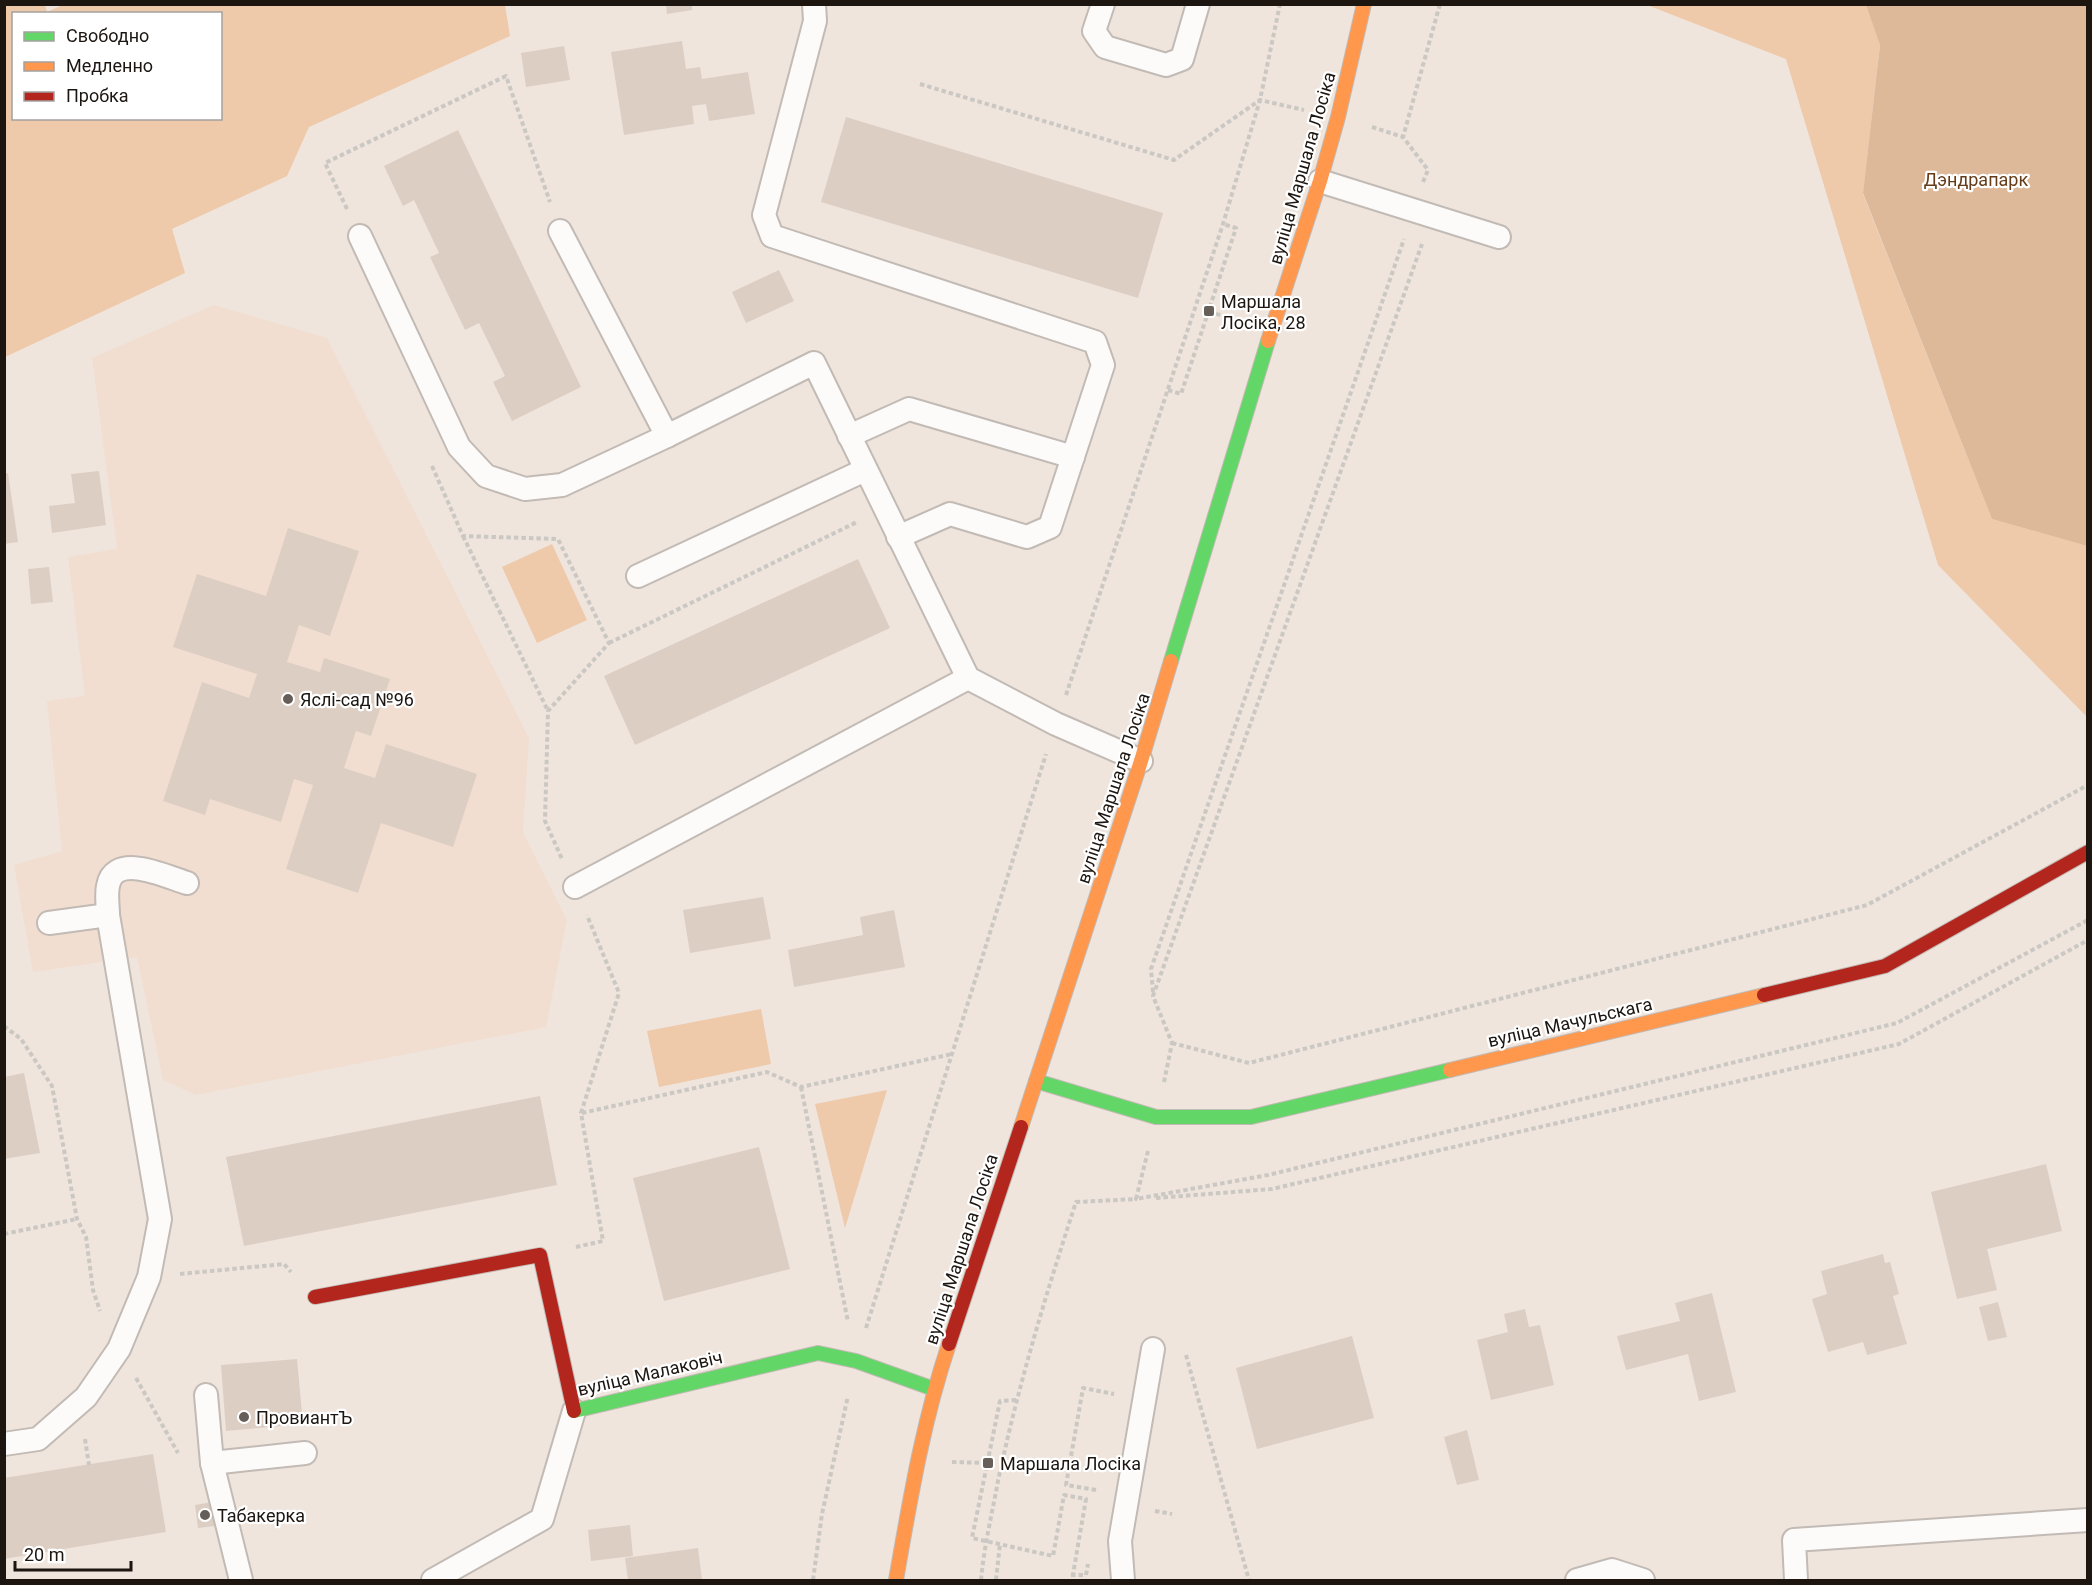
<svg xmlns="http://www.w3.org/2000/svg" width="2092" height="1585" font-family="Roboto,sans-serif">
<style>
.built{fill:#f1ded0}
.green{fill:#eec9aa;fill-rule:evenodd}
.forest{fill:#ddb899}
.building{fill:#ddcec4}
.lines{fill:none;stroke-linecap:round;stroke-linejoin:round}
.lane-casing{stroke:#c2bab4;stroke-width:26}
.fast-casing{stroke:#c2bab4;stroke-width:16}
.slow-casing{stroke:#c2bab4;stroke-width:16}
.jam-casing{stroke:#c2bab4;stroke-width:16}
.path{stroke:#cbc8c4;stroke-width:4;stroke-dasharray:4.5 3;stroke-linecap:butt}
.lane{stroke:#fdfbfa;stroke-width:22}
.fast{stroke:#63d668;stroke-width:14}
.slow{stroke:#ff974d;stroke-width:14}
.jam{stroke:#b3261e;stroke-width:14}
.poi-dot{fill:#665e58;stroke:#fff;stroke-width:2}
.labels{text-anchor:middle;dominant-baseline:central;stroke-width:4.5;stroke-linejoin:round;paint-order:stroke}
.street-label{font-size:18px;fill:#1c1510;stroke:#fff}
.park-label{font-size:18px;fill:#653c17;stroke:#fff}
.poi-label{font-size:18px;fill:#1c1510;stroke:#fff;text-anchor:start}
</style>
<rect width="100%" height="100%" fill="#efe5dd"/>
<path class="built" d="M214 305 327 338 529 738 523 832 567 920 546 1027 196 1095 163 1080 137 957 33 972 14 865 62 851 47 701 85 696 68 557 117 549 92 358Z"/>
<g class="green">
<path d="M65 4 505 5 510 36 309 127 287 176 172 229 185 273 5 357V5H45L47 12ZM14 14H220V118H14Z"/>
<path d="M1647 5H1866L1880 44 1863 194 1992 519 2087 546V717L1938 565 1786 59Z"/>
<path d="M552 544 587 620 537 643 502 567Z"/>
<path d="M761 1009 771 1064 659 1087 647 1031Z"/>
<path d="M887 1090 845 1228 815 1104Z"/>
</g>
<path class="forest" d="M1866 5H2087V546L1992 519 1863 193 1880 45Z"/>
<g class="building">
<path d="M666 4H692V10L667 14Z"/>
<path d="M682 41 686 69 700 67 702 79 748 72 755 114 709 121 706 104 692 106 694 124 624 135 611 52Z"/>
<path d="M564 46 570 80 526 87 521 53Z"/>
<path d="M846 117 1163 213 1138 298 821 202Z"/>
<path d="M458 130 581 387 512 421 493 382 505 376 479 323 465 330 430 257 439 253 414 200 403 206 384 166Z"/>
<path d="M779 270 794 301 746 323 732 292Z"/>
<path d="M99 471 106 525 52 533 49 506 75 503 71 474Z"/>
<path d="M8 473 18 542 4 544V474Z"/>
<path d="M288 528 359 551 330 636 299 625 287 662 320 672 324 658 390 679 371 736 356 731 344 768 375 778 386 744 477 774 453 847 381 823 358 893 286 869 313 785 294 779 281 822 210 799 205 815 163 801 202 682 249 698 257 674 173 647 197 574 266 596Z"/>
<path d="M858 559 890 628 635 745 604 676Z"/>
<path d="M49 567 53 602 31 604 28 569Z"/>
<path d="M763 897 771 939 690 953 683 910Z"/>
<path d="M894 910 905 967 794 987 788 950 863 935 860 917Z"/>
<path d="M24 1073 40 1153 4 1159V1077Z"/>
<path d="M540 1096 557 1185 244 1246 226 1157Z"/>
<path d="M759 1147 790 1269 664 1301 633 1178Z"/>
<path d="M2046 1164 2062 1231 1987 1249 1997 1290 1957 1299 1931 1192Z"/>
<path d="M1883 1254 1885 1263 1890 1262 1899 1294 1893 1296 1907 1344 1867 1355 1863 1342 1828 1352 1812 1299 1827 1294 1821 1271Z"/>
<path d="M1712 1293 1736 1392 1699 1401 1688 1354 1626 1370 1617 1336 1680 1321 1675 1303Z"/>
<path d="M1998 1302 2007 1337 1988 1341 1979 1307Z"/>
<path d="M1525 1309 1529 1327 1540 1325 1554 1385 1491 1400 1477 1340 1508 1332 1504 1314Z"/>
<path d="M1352 1336 1374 1418 1257 1449 1236 1368Z"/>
<path d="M297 1359 303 1424 226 1431 221 1365Z"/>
<path d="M1467 1430 1479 1480 1457 1485 1444 1437Z"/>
<path d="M153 1454 166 1532 4 1559V1478Z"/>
<path d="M212 1502 215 1526 198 1528 195 1505Z"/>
<path d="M630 1525 633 1556 591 1561 588 1530Z"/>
<path d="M698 1548 702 1580H628L625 1558Z"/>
</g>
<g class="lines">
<g class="lane-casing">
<g id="lane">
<path d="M814 4 815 21 764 215 772 236 1095 342 1103 365 1050 527 1027 537 950 514 898 537"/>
<path d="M1103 4 1094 31 1105 47 1166 65 1182 59 1198 4"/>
<path d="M1320 181 1499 237"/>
<path d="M560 231 667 436"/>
<path d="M360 236 459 447 486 476 525 489 562 485 667 436 814 363 968 678 1056 724 1141 761"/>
<path d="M849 436 909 409 1073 457"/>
<path d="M638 576 865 470"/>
<path d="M575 887 968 678"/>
<path d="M49 923 108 915"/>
<path d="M206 1395 212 1463 241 1580"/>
<path d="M4 1444 38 1439 86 1397 119 1349 149 1277 160 1219 108 915C108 906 106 895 108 886 114 851 167 877 187 883"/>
<path d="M212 1463 305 1453"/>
<path d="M433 1580 542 1519 574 1411"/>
<path d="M1123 1580 1120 1541 1153 1349"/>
<path d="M1577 1580 1612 1570 1643 1580"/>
<path d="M1796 1580 1794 1540 2088 1520"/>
</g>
</g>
<g class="fast-casing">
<g id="fast">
<path d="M1171 661 1268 341"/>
<path d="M1036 1081 1156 1117H1251L1450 1070"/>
<path d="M574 1411 818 1353 856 1361 934 1389"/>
</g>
</g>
<g class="slow-casing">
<g id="slow">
<path d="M1268 341 1320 181 1338 117 1364 4"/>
<path d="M1450 1070 1764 995"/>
<path d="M1021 1127 1141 761 1171 661"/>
<path d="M896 1580C910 1500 923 1421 949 1344"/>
</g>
</g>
<g class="jam-casing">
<g id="jam">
<path d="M1764 995 1885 966 2088 852"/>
<path d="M315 1297 540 1255 574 1411"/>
<path d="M949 1344 1021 1127"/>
</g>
</g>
<g class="path">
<path d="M920 84 1174 160 1260 100 1304 110"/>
<path d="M1372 127 1403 137"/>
<path d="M1423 182 1428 170 1403 137 1440 4"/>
<path d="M347 209 325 163 506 76 550 202"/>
<path d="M1209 311 1236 321"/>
<path d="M1168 390 1181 394 1236 228 1223 224"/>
<path d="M432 466 463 536 558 539 609 643 548 711 545 821 562 859"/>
<path d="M463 536 548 711"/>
<path d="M609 643 857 522"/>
<path d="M1066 695 1223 224 1260 100 1280 4"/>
<path d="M1153 992 1151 969 1404 239"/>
<path d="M4 1026 21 1039 52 1086 77 1219 86 1237 93 1290 100 1311"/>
<path d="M1172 1043 1249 1063 1867 905 2088 785"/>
<path d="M1164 1082 1172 1043 1153 996 1422 244"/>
<path d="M801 1087 848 1322"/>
<path d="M582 1113 767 1072 801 1087 952 1054"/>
<path d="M1148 1151 1136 1199 1268 1175 1897 1023 2088 920"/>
<path d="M1156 1198 1272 1189 1899 1044 2088 940"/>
<path d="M4 1234 77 1219"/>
<path d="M576 1247 603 1241 581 1113 619 993 587 915"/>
<path d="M180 1274 284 1264 291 1272"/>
<path d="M866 1328 1046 754"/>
<path d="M1186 1355 1249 1580"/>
<path d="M136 1378 178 1453"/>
<path d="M1016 1400 1000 1401 972 1538 1053 1556 1064 1495 1086 1499 1072 1580"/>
<path d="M85 1439 89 1465"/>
<path d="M952 1462 988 1463"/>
<path d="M1096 1490 1066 1485 1083 1388 1114 1394"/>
<path d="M1155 1511 1172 1514"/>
<path d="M1071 1575H1086L1088 1564"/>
<path d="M813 1580 822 1514 848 1396"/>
<path d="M981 1580C984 1547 992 1514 998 1481 1018 1386 1046 1294 1076 1202L1137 1199"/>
<path d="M996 1580 1000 1544"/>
</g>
<use href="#lane" class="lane"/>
<use href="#fast" class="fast"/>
<use href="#slow" class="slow"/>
<use href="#jam" class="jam"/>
</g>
<g class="poi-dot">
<rect x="1203" y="305" width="12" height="12" rx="3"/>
<circle cx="288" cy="699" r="6"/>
<circle cx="244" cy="1417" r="6"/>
<rect x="982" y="1457" width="12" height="12" rx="3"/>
<circle cx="205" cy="1515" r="6"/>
</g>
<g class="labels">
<g class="street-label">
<text transform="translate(1302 168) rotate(-74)">вуліца Маршала Лосіка</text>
<text transform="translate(1113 788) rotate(-72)">вуліца Маршала Лосіка</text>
<text transform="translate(1570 1022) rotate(-13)">вуліца Мачульскага</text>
<text transform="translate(961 1249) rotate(-72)">вуліца Маршала Лосіка</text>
<text transform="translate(650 1373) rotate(-13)">вуліца Малаковіч</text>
</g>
<g class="park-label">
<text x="1976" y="179">Дэндрапарк</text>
</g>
<g class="poi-label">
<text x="1221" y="301">Маршала<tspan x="1221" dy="21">Лосіка, 28</tspan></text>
<text x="300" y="699">Яслі-сад №96</text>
<text x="256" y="1417">ПровиантЪ</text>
<text x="1000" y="1463">Маршала Лосіка</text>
<text x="217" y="1515">Табакерка</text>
</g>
</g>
<rect width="2092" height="1585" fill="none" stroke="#1c1510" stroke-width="12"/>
<rect x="12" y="12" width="210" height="108" fill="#ffffff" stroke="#a4a19f" stroke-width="1.5"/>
<rect x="24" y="32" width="30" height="9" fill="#63d668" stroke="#a4a19f" stroke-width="1.5"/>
<text x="66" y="42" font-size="18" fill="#1c1510">Свободно</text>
<rect x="24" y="62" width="30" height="9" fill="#ff974d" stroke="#a4a19f" stroke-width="1.5"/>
<text x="66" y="72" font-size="18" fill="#1c1510">Медленно</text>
<rect x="24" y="92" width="30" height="9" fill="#b3261e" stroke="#a4a19f" stroke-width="1.5"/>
<text x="66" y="102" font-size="18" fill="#1c1510">Пробка</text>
<path d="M15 1561v9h116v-9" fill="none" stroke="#1c1510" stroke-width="3"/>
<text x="24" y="1561" font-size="18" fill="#1c1510" stroke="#ffffff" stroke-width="4.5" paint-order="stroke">20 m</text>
</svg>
